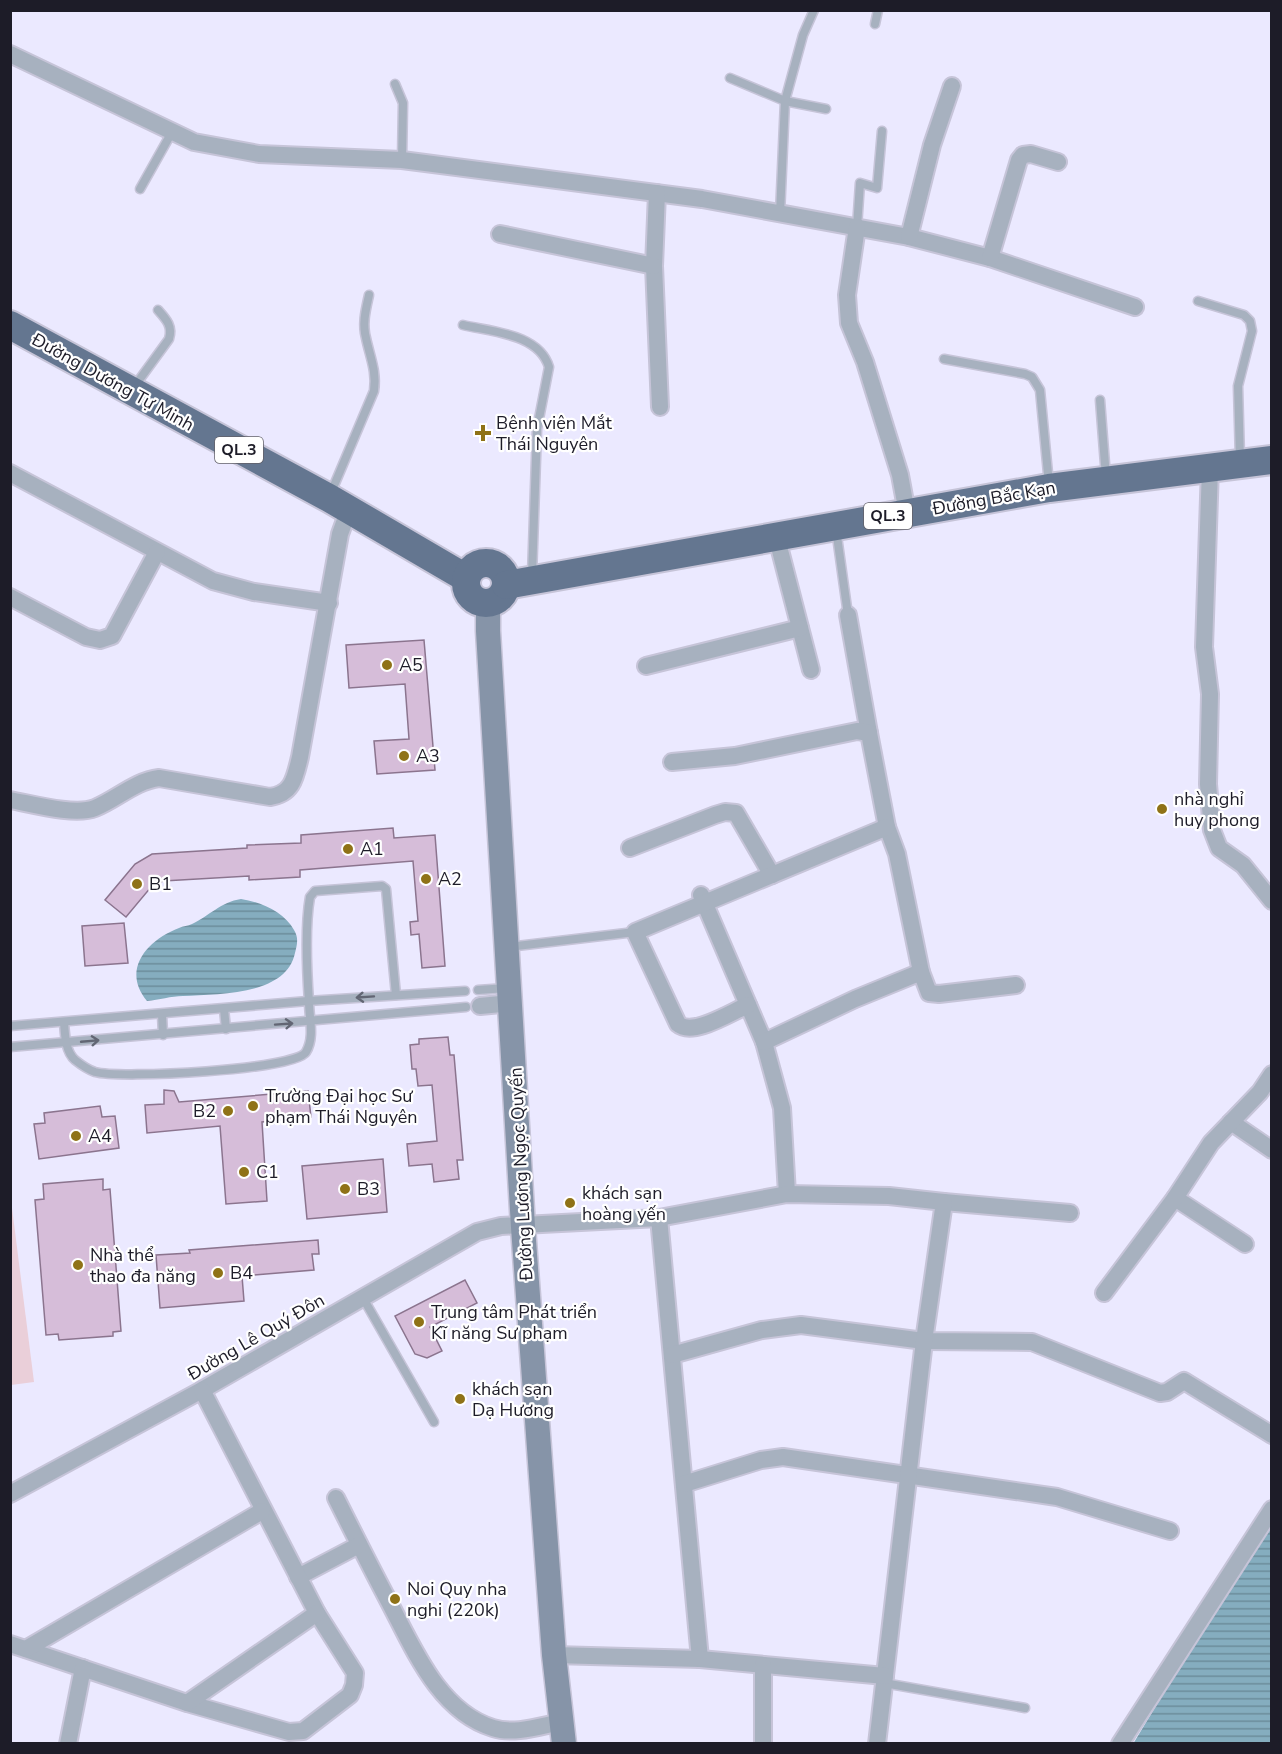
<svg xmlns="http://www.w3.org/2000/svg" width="1282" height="1754" font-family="'Nunito Sans',sans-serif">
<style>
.garden{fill:#eacfd9}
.water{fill:url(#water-rules)}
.building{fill:#d6bdd9;stroke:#8b748e;stroke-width:1.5}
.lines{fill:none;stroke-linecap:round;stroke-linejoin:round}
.service-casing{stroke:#c6c4d8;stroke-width:11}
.minor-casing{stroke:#c6c4d8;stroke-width:20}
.secondary-casing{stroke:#c6c4d8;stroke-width:27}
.trunk-casing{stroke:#c6c4d8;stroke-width:32}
.service{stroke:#a7b1bf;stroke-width:8}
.minor{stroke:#a7b1bf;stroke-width:16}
.secondary{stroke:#8694a8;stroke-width:24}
.trunk{stroke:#647690;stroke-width:28}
.oneway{stroke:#626674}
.poi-dot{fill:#8f7217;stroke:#fff;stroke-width:2}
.labels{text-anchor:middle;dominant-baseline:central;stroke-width:4.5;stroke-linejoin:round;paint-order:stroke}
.shield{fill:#fff;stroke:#616068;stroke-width:1.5}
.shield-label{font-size:16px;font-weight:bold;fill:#1d1c28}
.street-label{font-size:18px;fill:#1d1c28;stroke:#fff}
.poi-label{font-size:18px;fill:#1d1c28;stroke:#fff;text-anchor:start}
</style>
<defs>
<pattern id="water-rules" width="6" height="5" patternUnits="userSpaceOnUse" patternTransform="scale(1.5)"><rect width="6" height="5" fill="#85adbf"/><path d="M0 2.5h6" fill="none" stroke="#6c8c9b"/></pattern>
</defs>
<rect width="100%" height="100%" fill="#ebe9ff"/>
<path class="garden" d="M11 1200 34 1382 11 1385H10Z"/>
<g class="water">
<path d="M241 899C261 902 284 912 294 930 299 938 297 945 295 953 286 996 218 994 183 996 171 996 159 1000 147 1001 121 970 147 940 179 928 183 926 188 926 192 924 209 916 221 902 241 899Z"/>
<path d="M1271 1526V1743L1133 1744 1233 1578Z"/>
</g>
<g class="building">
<path d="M424 640 435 770 377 774 374 741 409 739 405 684 349 688 346 645Z"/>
<path d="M393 828 394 838 435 835 445 966 422 968 419 934 411 935 410 922 418 921 413 861 300 870V877L249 880V876L163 881 151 887 126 917 105 900 135 864 152 854 247 848V845L301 843V835Z"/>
<path d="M124 923 128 963 85 966 82 926Z"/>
<path d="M448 1037 450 1055H454L463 1160H457L459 1179 434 1182 432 1164 409 1166 407 1144 437 1141 432 1085 418 1086 416 1069H412L410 1045 419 1044V1039Z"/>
<path d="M164 1090 174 1091 179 1102 308 1091 311 1117 262 1122 267 1201 226 1204 220 1126 147 1133 145 1105 164 1104Z"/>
<path d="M100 1106 102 1117 115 1116 119 1148 39 1159 34 1124 45 1123 44 1113Z"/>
<path d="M383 1159 387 1212 307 1219 302 1166Z"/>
<path d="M103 1179V1190L110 1189 121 1331 113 1332V1336L59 1340 58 1334 46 1335 35 1200 44 1199 43 1184Z"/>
<path d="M318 1240 319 1254H312L314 1270 242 1276 244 1301 160 1308 156 1255 190 1253 189 1250Z"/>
<path d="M465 1280 477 1303 430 1327 442 1351 427 1358 415 1354 395 1316Z"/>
</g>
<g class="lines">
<g class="service-casing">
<g id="service">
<path d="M875 24 878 10"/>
<path d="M730 78 785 101 826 109"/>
<path d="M395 84 403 103 402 160"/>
<path d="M140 189 172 132"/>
<path d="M780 214 785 101 803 35 814 10"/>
<path d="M857 227 860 183 877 188 882 131"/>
<path d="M1198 301 1244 315 1250 321 1252 331 1238 386 1240 460"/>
<path d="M463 325C493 332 539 334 549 367L537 429 532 576"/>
<path d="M944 359 1025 374 1032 377 1040 390 1049 484"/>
<path d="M134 387 169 339C173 326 166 319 158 310"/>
<path d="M1100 400 1106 477"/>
<path d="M330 495 374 391C377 372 370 357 366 338 362 323 366 309 369 295"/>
<path d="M836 529 848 615"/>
<path d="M508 947 635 932"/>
<path d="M478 990 507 988"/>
<path d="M224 1009 226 1029"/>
<path d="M162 1014 163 1035"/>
<path d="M64 1022C65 1034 65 1051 75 1060 80 1064 89 1070 95 1072 120 1079 296 1070 306 1052 315 1037 309 1018 309 1002 307 973 305 925 310 897L315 891 382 886 386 889 396 995"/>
<path d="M10 1026 308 1001 465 991"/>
<path d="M10 1047 466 1007"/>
<path d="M363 1298 434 1422"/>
<path d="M884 1683 1025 1708"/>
</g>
</g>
<g class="minor-casing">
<g id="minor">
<path d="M10 54 194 142 259 154 402 160 702 199 909 237 990 258 1135 307"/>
<path d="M657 193 654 266 660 407"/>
<path d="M857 227 847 295 849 323 865 362 900 475 907 513"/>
<path d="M500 234 654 266"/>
<path d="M909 237 932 145 952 86"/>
<path d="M990 258 1019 160 1023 155 1031 154 1058 162"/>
<path d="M1210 468 1204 647 1210 694 1208 784 1212 830 1219 848 1243 865 1272 901"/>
<path d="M10 473 213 581 254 592 329 603"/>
<path d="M776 535 811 670"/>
<path d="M10 597 86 637 100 640 112 636 157 552"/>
<path d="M848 615 869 733"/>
<path d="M646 666 800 628"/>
<path d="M672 762 735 756 857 731 869 733 887 827 897 854 921 972"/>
<path d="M10 800C32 804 75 816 95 808 117 799 135 781 159 778L270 797C293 794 295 777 300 757L340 534 349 509"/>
<path d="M630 848 715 815 725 812 736 813 772 875"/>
<path d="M701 895 764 1042 782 1108 787 1194"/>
<path d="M748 1005C731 1012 693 1037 678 1024L635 932 887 827"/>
<path d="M480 1006 511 1003"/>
<path d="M764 1042 855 999 921 972 929 993 939 994 1016 985"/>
<path d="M1231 1122 1272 1150"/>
<path d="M1175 1198 1245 1244"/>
<path d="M944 1202 1070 1213"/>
<path d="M659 1218 700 1659"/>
<path d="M1104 1293 1175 1198 1211 1143 1260 1092 1272 1074"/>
<path d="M672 1355 762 1330 801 1325 924 1341 1032 1342 1160 1393 1167 1392 1184 1381 1272 1435"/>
<path d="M684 1484 761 1460 783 1457 1057 1497 1170 1531"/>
<path d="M10 1494 202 1390 477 1232 501 1226 659 1218 787 1194 889 1196 944 1202 924 1341 877 1744"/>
<path d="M336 1498C353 1532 370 1566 388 1600 413 1647 438 1711 493 1728 514 1735 540 1726 561 1722"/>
<path d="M298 1577 359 1545"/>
<path d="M10 1644 187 1703 289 1732 303 1731 350 1695 354 1685 355 1673 317 1613 202 1390"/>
<path d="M26 1649 262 1511"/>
<path d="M554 1655 700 1659 885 1676"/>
<path d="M187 1703 317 1613"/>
<path d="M68 1744 83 1668"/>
<path d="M763 1744V1665"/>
<path d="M1120 1744 1272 1509"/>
</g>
</g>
<g class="secondary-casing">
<path id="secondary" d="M488 603V631L523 1227 554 1655 564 1744"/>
</g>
<g class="trunk-casing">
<g id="trunk">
<path d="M10 325 329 498 466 578"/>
<circle cx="486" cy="583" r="20"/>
<path d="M506 585 1049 488 1272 460"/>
</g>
</g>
<use href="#service" class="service"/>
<use href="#minor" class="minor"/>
<use href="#secondary" class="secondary"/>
<use href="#trunk" class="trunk"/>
</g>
<defs><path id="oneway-shaft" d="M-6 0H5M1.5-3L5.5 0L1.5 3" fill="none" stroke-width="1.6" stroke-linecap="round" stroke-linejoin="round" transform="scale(1.5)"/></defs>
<g class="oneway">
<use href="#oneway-shaft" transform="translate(365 997) rotate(176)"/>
<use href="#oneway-shaft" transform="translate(284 1024) rotate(-4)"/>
<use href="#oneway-shaft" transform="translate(90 1041) rotate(-5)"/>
</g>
<g class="poi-dot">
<path d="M480 424h6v6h6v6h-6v6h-6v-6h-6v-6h6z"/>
<circle cx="387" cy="665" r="6"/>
<circle cx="404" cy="756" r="6"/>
<circle cx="1162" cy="809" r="6"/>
<circle cx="348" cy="849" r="6"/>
<circle cx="426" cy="879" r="6"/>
<circle cx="137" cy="884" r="6"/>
<circle cx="253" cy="1106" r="6"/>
<circle cx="228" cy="1111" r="6"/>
<circle cx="76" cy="1136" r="6"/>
<circle cx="244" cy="1172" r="6"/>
<circle cx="345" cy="1189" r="6"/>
<circle cx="570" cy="1203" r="6"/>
<circle cx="78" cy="1265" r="6"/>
<circle cx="218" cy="1273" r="6"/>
<circle cx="419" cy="1322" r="6"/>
<circle cx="460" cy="1399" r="6"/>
<circle cx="395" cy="1599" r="6"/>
</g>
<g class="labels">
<g class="shield">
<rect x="215" y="437" width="48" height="26" rx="4.5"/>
<rect x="864" y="503" width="48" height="26" rx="4.5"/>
</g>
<g class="shield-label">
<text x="239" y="450">QL.3</text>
<text x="888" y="516">QL.3</text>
</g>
<g class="street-label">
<text transform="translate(113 382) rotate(29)">Đường Dương Tự Minh</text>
<text transform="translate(994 498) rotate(-10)">Đường Bắc Kạn</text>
<text transform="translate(521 1174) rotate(-93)">Đường Lương Ngọc Quyến</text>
<text transform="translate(256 1337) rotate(-30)">Đường Lê Quý Đôn</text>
</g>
<g class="poi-label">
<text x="496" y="423">Bệnh viện Mắt<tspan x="496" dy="21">Thái Nguyên</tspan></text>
<text x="399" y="665">A5</text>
<text x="416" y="756">A3</text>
<text x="1174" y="799">nhà nghỉ<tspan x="1174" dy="21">huy phong</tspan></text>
<text x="360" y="849">A1</text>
<text x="438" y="879">A2</text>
<text x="149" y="884">B1</text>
<text x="265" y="1096">Trường Đại học Sư<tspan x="265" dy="21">phạm Thái Nguyên</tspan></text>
<text x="216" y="1111" text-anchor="end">B2</text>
<text x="88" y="1136">A4</text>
<text x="256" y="1172">C1</text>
<text x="357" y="1189">B3</text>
<text x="582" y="1193">khách sạn<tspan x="582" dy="21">hoàng yến</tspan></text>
<text x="90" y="1255">Nhà thể<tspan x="90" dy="21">thao đa năng</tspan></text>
<text x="230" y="1273">B4</text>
<text x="431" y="1312">Trung tâm Phát triển<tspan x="431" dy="21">Kĩ năng Sư phạm</tspan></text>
<text x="472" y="1389">khách sạn<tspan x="472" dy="21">Dạ Hương</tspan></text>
<text x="407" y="1589">Noi Quy nha<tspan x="407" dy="21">nghi (220k)</tspan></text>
</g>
</g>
<rect width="1282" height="1754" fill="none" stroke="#1d1c28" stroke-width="24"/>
</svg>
